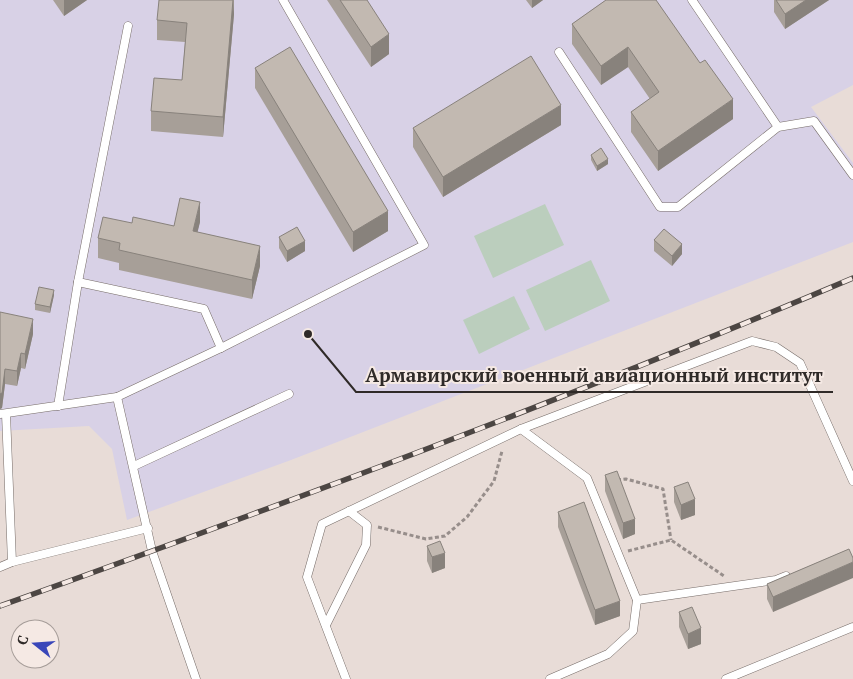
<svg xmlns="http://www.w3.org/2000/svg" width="853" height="679" font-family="'PT Serif',serif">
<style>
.education{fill:#d8d1e6}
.green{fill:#bbcebd}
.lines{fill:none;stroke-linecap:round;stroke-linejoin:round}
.service-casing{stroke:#766c68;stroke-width:9}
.path{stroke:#978e8b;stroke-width:3;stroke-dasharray:4 2.5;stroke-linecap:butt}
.service{stroke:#fff;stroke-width:8}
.rail-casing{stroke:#4c4643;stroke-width:5.5}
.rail{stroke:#f5e9e4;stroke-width:4;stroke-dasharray:11;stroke-linecap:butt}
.wall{fill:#a79f98}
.shaded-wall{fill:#88827c}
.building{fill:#c2b9b1;stroke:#88827c}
.leader{fill:none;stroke:#2f2a28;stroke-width:2}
.callout-dot{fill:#2f2a28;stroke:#f5e9e4;stroke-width:2}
.callout-label{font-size:19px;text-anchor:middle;font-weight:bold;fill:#2f2a28;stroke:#f5e9e4;stroke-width:4;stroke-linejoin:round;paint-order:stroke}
</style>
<rect width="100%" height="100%" fill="#e8dcd7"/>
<path class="education" d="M0 0H853V85L811 107 853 163V242L291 460 127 520 112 449 89 426 0 431Z"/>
<g class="green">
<path d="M545 204 564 245 493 278 474 236Z"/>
<path d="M591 260 610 301 545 331 526 290Z"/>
<path d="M514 296 530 329 479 354 463 320Z"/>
</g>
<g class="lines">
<g class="service-casing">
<g id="service">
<path d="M692 0 778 127"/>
<path d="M559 52 660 207H678L778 127 814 121 853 175"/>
<path d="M78 282 204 309 221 348"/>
<path d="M58 406 78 282 128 26"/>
<path d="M0 414 117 397"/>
<path d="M6 414 12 562"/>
<path d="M521 429 587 478 637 600 633 631 608 654 550 679"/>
<path d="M134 466 289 394"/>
<path d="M0 567 12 562 148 528"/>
<path d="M637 600 776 580 786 576"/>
<path d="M326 625 366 545 367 525 349 511"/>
<path d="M196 679 152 551 117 397 221 348 424 245 283 0"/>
<path d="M346 679 307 577 322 524 521 429 752 341 776 347 800 363 853 481"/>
<path d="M726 679 853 627"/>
</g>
</g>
<g class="path">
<path d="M617 480 626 479 663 489 671 540"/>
<path d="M378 527 426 539 445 536 467 517 494 481 502 451"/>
<path d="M628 551 671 540 724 576"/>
</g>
<use href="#service" class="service"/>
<g class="rail-casing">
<path id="rail" d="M0 606C287 503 573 397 853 278"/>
</g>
<use href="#rail" class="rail"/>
</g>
<g class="wall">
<path d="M53 0H87L64 16Z"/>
<path d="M234 0V14L223 137 151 131V111L182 80 185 42 157 40V20Z"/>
<path d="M327 0H367L389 54 371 67Z"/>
<path d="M526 0H543L532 8Z"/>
<path d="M606 0 733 119 658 171 631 132V112L650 99 628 67 601 85 572 44V24Z"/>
<path d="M774 0H829L785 29 774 12Z"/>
<path d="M255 68 388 231 353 252 255 88Z"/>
<path d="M561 125 443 197 413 147V128Z"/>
<path d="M591 155 608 164 597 171 591 160Z"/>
<path d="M200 222 197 232 260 266 252 299 119 270V263L98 258V238L174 226Z"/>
<path d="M279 237 305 251 287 262 279 248Z"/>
<path d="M654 240 682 254 672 266 654 251Z"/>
<path d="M54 295 50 313 35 310V304Z"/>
<path d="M0 312 33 334 25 369 21 368 17 386 5 384 2 408 0 409Z"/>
<path d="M605 475 635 534 623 539 605 491Z"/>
<path d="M674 487 695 515 681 520 674 502Z"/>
<path d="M558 512 620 616 595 625 558 527Z"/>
<path d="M427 546 445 568 432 573 427 561Z"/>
<path d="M849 549 773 612 767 599V584Z"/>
<path d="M679 612 701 644 688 649 679 627Z"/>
</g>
<g class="shaded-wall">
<path d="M64 0H87L64 16Z"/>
<path d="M233 0 234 14 223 137V117Z"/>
<path d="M532 0H543L532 8Z"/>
<path d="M806 0H829L785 29V14Z"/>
<path d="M389 34V54L371 67V47Z"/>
<path d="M628 47V67L601 85V66Z"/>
<path d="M733 99V119L658 171V151Z"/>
<path d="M561 105V125L443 197V177Z"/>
<path d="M608 159V164L597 171V166Z"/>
<path d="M200 202V222L193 251V231Z"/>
<path d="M388 211V231L353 252V232Z"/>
<path d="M305 241V251L287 262V251Z"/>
<path d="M682 244V254L672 266V256Z"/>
<path d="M260 246V266L252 299V280Z"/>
<path d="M54 290V295L50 313V307Z"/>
<path d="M33 319V334L25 369V354Z"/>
<path d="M21 353V368L17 386V371Z"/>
<path d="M5 369V384L2 408 0 409V394Z"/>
<path d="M695 499V515L681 520V505Z"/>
<path d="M635 519V534L623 539V523Z"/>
<path d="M445 553V568L432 573V557Z"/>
<path d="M853 562V578L773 612V597Z"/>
<path d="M620 601V616L595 625V610Z"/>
<path d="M701 628V644L688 649V634Z"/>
</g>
<g class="building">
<path d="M159 0H233L223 117 151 111 154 78 182 80 187 23 157 20Z"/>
<path d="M340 0H367L389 34 371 47Z"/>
<path d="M606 0H656L700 63 705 60 733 99 658 151 631 112 659 92 628 47 601 66 572 24Z"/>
<path d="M776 0H806L785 14Z"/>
<path d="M290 47 388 211 353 232 255 68Z"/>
<path d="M531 56 561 105 443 177 413 128Z"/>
<path d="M601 148 608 159 597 166 591 155Z"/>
<path d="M180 198 200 202 193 231 260 246 252 280 119 250 120 243 98 238 103 217 132 223 133 217 174 226Z"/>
<path d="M297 227 305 241 287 251 279 237Z"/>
<path d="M664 229 682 244 672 256 654 240Z"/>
<path d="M39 287 54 290 50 307 35 304Z"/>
<path d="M0 312 33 319 25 354 21 353 17 371 5 369 2 393 0 394Z"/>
<path d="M617 471 635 519 623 523 605 475Z"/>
<path d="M688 482 695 499 681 505 674 487Z"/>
<path d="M584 502 620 601 595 610 558 512Z"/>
<path d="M440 541 445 553 432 557 427 546Z"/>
<path d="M849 549 853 558V562L773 597 767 584Z"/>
<path d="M692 607 701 628 688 634 679 612Z"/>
</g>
<path class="leader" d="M308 334L356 392H833"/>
<circle class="callout-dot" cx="308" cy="334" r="5"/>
<g class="callout-label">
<text x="594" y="382">Армавирский военный авиационный институт</text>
</g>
<g transform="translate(35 644) rotate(287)"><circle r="24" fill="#f5e9e4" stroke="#a69d99"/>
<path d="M0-4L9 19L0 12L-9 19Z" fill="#3946b9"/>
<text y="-8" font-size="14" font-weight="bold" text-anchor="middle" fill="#2f2a28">С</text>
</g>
</svg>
